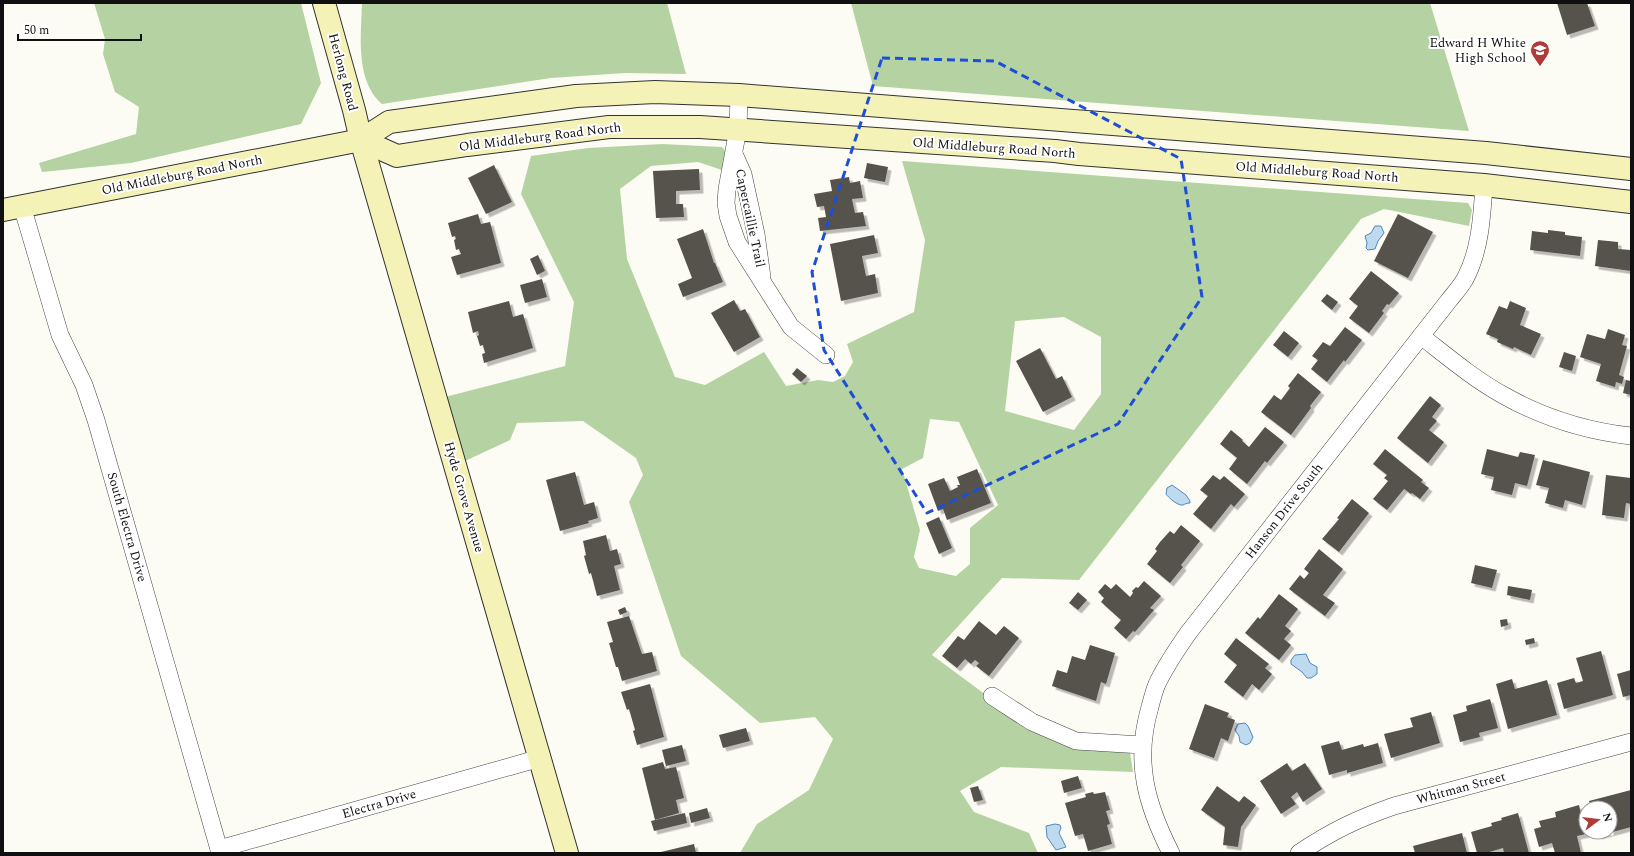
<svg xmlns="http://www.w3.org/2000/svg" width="1634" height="856" font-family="Spectral,serif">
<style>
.forest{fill:#b5d3a2;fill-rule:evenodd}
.water{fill:#bedaef;stroke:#4f89bd}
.building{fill:#57524d;filter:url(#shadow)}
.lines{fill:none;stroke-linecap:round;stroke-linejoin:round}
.street-casing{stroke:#434343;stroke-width:18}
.secondary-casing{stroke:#323232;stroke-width:24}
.street{stroke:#fff;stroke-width:17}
.secondary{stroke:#f5f2b7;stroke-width:22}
.marked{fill:none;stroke:#1d4ed8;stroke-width:3;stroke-dasharray:8 5;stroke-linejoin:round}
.labels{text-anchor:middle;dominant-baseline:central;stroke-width:4;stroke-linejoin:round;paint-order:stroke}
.poi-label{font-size:13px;fill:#101010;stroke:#fff;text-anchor:end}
.street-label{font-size:13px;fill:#101010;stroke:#fff}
</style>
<defs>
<filter id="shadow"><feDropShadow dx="3.5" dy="3.5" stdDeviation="0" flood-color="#0004"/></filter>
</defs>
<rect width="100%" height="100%" fill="#fdfcf4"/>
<g class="forest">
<path d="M94 3H301L321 83 301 124 131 163 42 172 39 163 136 134 139 107 115 92 103 54 105 39Z"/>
<path d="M362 3H667L686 74 625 73 551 78 382 104C355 81 361 35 362 3Z"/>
<path d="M851 3H1430L1469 131 873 86Z"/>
<path d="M662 144 722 147 727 153 725 171 698 162 651 166 620 189 627 259 675 377 705 385 764 352 786 386 818 380 833 382 845 376 853 362 847 344 914 312 925 240 902 161 1468 203 1472 210 1469 226 1384 209 1361 219 1079 580 1002 578 932 655 1033 730 1125 747 1130 753 1133 772 1001 767 960 791 974 812 1029 833 1038 853H740L757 824 809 790 833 739 815 717 760 723 681 656 629 502 643 475 636 458 583 421 517 423 510 440 463 462 445 397 565 366 574 302 521 194 531 156 588 148ZM1064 317 1101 337V394L1074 430 1005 411 1015 321ZM930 419 959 422 998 505 970 528V564L956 576 919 568 914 557 920 530 902 469 923 458Z"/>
</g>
<g class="water">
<path d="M1375 226H1381L1384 233 1378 241 1375 249 1368 250 1366 248 1367 243 1365 236 1371 233Z"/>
<path d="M1172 485 1186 495 1190 501V503C1187 503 1185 504 1183 505 1178 506 1169 498 1166 494L1167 488Z"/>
<path d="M1306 654 1310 663 1317 667V674L1311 678H1307L1302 672 1291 664V660L1295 655Z"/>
<path d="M1245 723 1248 726 1253 737 1250 743 1246 745 1240 742 1239 736 1235 730 1238 724Z"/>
<path d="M1055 824 1060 825 1061 828 1059 833 1066 847 1056 850 1047 837 1046 826Z"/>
</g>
<g class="building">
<path d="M1557 3H1587L1595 26 1567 35Z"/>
<path d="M867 163 888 167 885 182 864 178Z"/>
<path d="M494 165 512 202 486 214 468 178Z"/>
<path d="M699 169 700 190 676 191V204H683L684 217 656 218 653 171Z"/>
<path d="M849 177 850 183 860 181 863 198 852 199 855 213 863 212 866 226 820 231 818 218 826 217 824 206 817 207 814 194 832 191 830 180Z"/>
<path d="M478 214 481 224 490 222 501 263 457 275 451 257 461 254 459 249 456 250 454 240 456 239 455 236 452 237 448 223Z"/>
<path d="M1398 214 1433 232 1408 278 1374 261Z"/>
<path d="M703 229 714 263H715L723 282 683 297 678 284 692 278 677 239Z"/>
<path d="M1548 230 1565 232V235L1582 237 1580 256 1530 250 1532 231 1548 233Z"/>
<path d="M874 235 878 253 862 256 866 276 875 274 878 293 841 301 830 244Z"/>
<path d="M1598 240 1618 242V249L1631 250V271L1595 266Z"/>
<path d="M538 255 545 271 537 275 530 259Z"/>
<path d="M1371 271 1399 293 1389 305 1387 304 1382 311 1384 313 1369 333 1349 318 1358 306 1349 299Z"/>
<path d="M542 279 547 297 525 303 520 285Z"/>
<path d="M1327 294 1338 302 1332 310 1321 301Z"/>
<path d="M734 300 740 311 745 309 760 337 734 352 711 313Z"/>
<path d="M509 301 513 317 523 314 533 348 484 363 482 354 485 353 483 345 480 346 477 336 479 335 478 331 473 333 468 312Z"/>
<path d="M1510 301 1526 308 1520 325 1541 334 1531 355 1514 347 1513 349 1497 342 1498 339 1486 334 1499 306 1507 309Z"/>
<path d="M1345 327 1362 340 1345 362 1344 360 1327 382 1311 369 1318 360 1312 356 1323 342 1330 346Z"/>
<path d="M1608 329 1625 335 1622 345 1627 346 1619 375 1624 377 1622 384 1616 382 1615 387 1596 381 1601 364 1580 357 1587 334 1605 339Z"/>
<path d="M1284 331 1299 343 1288 357 1273 345Z"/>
<path d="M1040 348 1056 379 1062 376 1072 397 1043 412 1016 361Z"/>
<path d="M1564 352 1576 356 1572 371 1559 367Z"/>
<path d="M797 368 807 376 801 382 792 374Z"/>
<path d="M1298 373 1321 392 1310 406 1311 408 1291 435 1261 412 1274 395 1281 400 1290 388 1288 386Z"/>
<path d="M1626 380 1631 381V395L1623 393Z"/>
<path d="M1430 396 1441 405 1432 417 1437 421 1429 430 1444 442 1428 463 1397 438Z"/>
<path d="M1265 427 1284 442 1267 463 1265 461 1247 484 1229 469 1237 458 1220 444 1231 430 1243 440 1242 441 1249 447Z"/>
<path d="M1385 449 1423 480 1421 482 1429 488 1420 499 1412 493 1411 494 1404 489 1387 510 1373 499 1388 481 1384 478 1387 475 1373 464Z"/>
<path d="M1487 449 1518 457 1520 452 1535 455 1527 486 1515 483 1512 495 1491 490 1494 477 1481 474Z"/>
<path d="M1543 460 1590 472 1582 505 1565 500 1563 508 1545 503 1549 488 1536 485Z"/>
<path d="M977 469 991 503 947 520 943 509 938 511 928 484 944 478 950 491 958 487 957 485H960L957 477Z"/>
<path d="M575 472 584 505 594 502 598 518 588 521 589 523 560 531 546 480Z"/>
<path d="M1213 475 1220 480 1224 476 1245 494 1234 507 1231 504 1211 529 1193 514 1208 496 1200 490Z"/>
<path d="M1606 475 1631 478V504L1626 503 1624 518 1602 515Z"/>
<path d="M1352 499 1369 513 1339 552 1322 539 1339 519 1337 518Z"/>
<path d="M939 517 952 548 939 554 926 523Z"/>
<path d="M1181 525 1200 541 1181 565 1183 567 1170 583 1147 564 1157 551 1155 549 1160 542 1170 531 1174 534Z"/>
<path d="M606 535 610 551 617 549 621 564 614 566 620 590 597 596 591 573 589 574 584 556 586 555 583 541Z"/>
<path d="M1319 549 1343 569 1323 595 1335 603 1325 616 1289 589 1300 575 1304 579 1309 573 1304 569Z"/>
<path d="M1475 565 1497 570 1492 588 1471 583Z"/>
<path d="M1144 581 1161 596 1150 608 1154 610 1135 632 1133 631 1126 639 1114 628 1121 620 1101 602 1104 598 1098 592 1105 584 1111 589 1116 584 1130 597 1133 593 1132 591 1136 587 1138 588Z"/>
<path d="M1508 586 1532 590 1530 600 1507 595Z"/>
<path d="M1078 592 1087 600 1078 610 1069 603Z"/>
<path d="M1279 594 1298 609 1285 626 1291 631 1284 639 1291 645 1279 660 1245 633 1258 617 1260 619Z"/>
<path d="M625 607 627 612 620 615 618 610Z"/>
<path d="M629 616 642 654 652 652 657 671 622 681 618 667H616L609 643 613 642 607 622Z"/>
<path d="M1507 619 1508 625 1501 627 1500 620Z"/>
<path d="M979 621 996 635 1004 626 1019 638 989 676 976 666 979 663 975 660 971 664 965 659 957 668 942 656 958 636 964 640Z"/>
<path d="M1236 638 1269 664 1265 668 1272 674 1259 690 1252 684 1243 697 1224 682 1237 665 1224 654Z"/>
<path d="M1534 638 1535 643 1526 645 1525 640Z"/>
<path d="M1090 645 1115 653 1106 684 1101 682 1096 701 1052 686 1057 670 1067 673 1072 656 1085 660Z"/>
<path d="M1601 651 1613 695 1564 709 1557 683 1574 678 1576 683 1583 681 1576 658Z"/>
<path d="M1631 670V695L1623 697 1617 674Z"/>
<path d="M1512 679 1515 689 1547 680 1557 715 1508 729 1496 684Z"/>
<path d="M650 684 664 737 637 745 633 731 635 730 629 709 627 710 621 692Z"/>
<path d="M1490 699 1498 728 1479 733 1480 737 1460 742 1453 715 1467 711 1466 706Z"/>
<path d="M1205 704 1229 713 1227 717 1235 720 1228 741 1221 738 1214 758 1189 749Z"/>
<path d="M1431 712 1440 743 1391 758 1384 734 1413 727 1410 718Z"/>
<path d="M746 728 750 741 723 748 719 735Z"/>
<path d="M1339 741 1342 750 1363 744 1364 747 1378 743 1383 763 1347 773V770L1329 775 1321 746Z"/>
<path d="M682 745 686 761 666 766 662 750Z"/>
<path d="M663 762 665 769 676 767 684 798 676 800 679 813 655 820 642 768Z"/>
<path d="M1287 763 1292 771 1305 763 1322 789 1303 802 1297 792 1291 797 1296 804 1281 814 1260 781Z"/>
<path d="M1078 776 1082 788 1064 793 1061 781Z"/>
<path d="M978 786 983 800 974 802 970 788Z"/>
<path d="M1217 786 1239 802 1244 796 1256 805 1241 827 1238 847 1223 845 1225 827 1201 810Z"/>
<path d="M1631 790V827L1598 836 1597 832H1610V808H1591L1589 801Z"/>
<path d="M1093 792 1094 794 1105 792 1110 810 1106 811 1110 824 1107 825 1112 844 1088 851 1083 834 1075 836 1065 803 1086 797 1085 794Z"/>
<path d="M1579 805 1586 834 1577 836 1581 853H1555L1552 843 1539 847 1534 829 1541 827 1539 821 1556 817 1555 812Z"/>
<path d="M707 808 710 818 691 823 689 813Z"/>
<path d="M685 813 687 823 654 831 651 821Z"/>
<path d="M1518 813 1529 853H1504L1503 848 1486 853H1477L1471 832 1492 826 1491 823 1502 820 1501 818Z"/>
<path d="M1462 833 1467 853H1415L1413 846Z"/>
<path d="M694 844 696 853H661V852Z"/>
</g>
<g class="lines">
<g class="street-casing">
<g id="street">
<path d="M739 95 738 129 727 189 726 203 728 216 737 242 791 327 826 355"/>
<path d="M734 154 743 174 756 234 762 277"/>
<path d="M22 206 60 335 84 385 96 420 220 853"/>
<path d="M1421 336C1448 357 1474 379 1503 395 1542 417 1586 431 1631 436"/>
<path d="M992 696 1032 722 1076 741 1142 745"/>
<path d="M219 849 540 758"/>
<path d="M1171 853C1146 804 1134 761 1150 707 1152 699 1154 691 1157 684 1166 665 1177 649 1189 632L1450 299C1455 293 1461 286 1465 279 1480 251 1482 217 1484 185"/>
<path d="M1299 853C1332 831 1357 819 1394 806L1631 742"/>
</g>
</g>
<g class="secondary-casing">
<g id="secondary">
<path d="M324 3 354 110 361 140 567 853"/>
<path d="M361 140 397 156 467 145 609 127H700L1055 151 1079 154 1484 185 1631 202"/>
<path d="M3 210 361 140 389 122 576 96 655 92 739 95 1486 153 1631 169"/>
</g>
</g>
<use href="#street" class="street"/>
<use href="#secondary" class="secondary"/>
</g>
<path class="marked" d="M882 58 995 61 1181 159 1202 297 1118 424 927 513 824 350 812 272Z"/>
<defs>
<g id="school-pin" transform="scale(1)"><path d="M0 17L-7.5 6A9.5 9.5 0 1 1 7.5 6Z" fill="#af3b39" stroke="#fff"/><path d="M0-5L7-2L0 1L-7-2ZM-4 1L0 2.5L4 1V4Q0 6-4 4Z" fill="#fff"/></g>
</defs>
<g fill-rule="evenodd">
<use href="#school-pin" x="1540" y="50"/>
</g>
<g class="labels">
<g class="poi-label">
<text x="1526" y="43">Edward H White<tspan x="1526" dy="15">High School</tspan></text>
</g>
<g class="street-label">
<text transform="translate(343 72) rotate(75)">Herlong Road</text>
<text transform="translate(540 137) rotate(-7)">Old Middleburg Road North</text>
<text transform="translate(994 148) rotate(4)">Old Middleburg Road North</text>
<text transform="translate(1317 172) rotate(4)">Old Middleburg Road North</text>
<text transform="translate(182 175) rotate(-11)">Old Middleburg Road North</text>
<text transform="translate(750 218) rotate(78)">Capercaillie Trail</text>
<text transform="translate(464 497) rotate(74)">Hyde Grove Avenue</text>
<text transform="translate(1284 511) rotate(-52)">Hanson Drive South</text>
<text transform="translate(127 527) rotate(74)">South Electra Drive</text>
<text transform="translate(1461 788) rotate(-15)">Whitman Street</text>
<text transform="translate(379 804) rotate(-16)">Electra Drive</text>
</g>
</g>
<rect width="1634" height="856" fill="none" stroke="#101010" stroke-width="8"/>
<g transform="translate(1598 820) rotate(75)"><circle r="19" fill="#ffffff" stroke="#9f9f9f"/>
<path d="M0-3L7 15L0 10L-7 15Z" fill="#af3b39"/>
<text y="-6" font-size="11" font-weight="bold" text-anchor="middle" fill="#101010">N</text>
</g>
<path d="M18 34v6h123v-6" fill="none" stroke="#101010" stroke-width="2"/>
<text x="24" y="34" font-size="12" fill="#101010" stroke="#ffffff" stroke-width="3" paint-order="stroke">50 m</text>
</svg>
